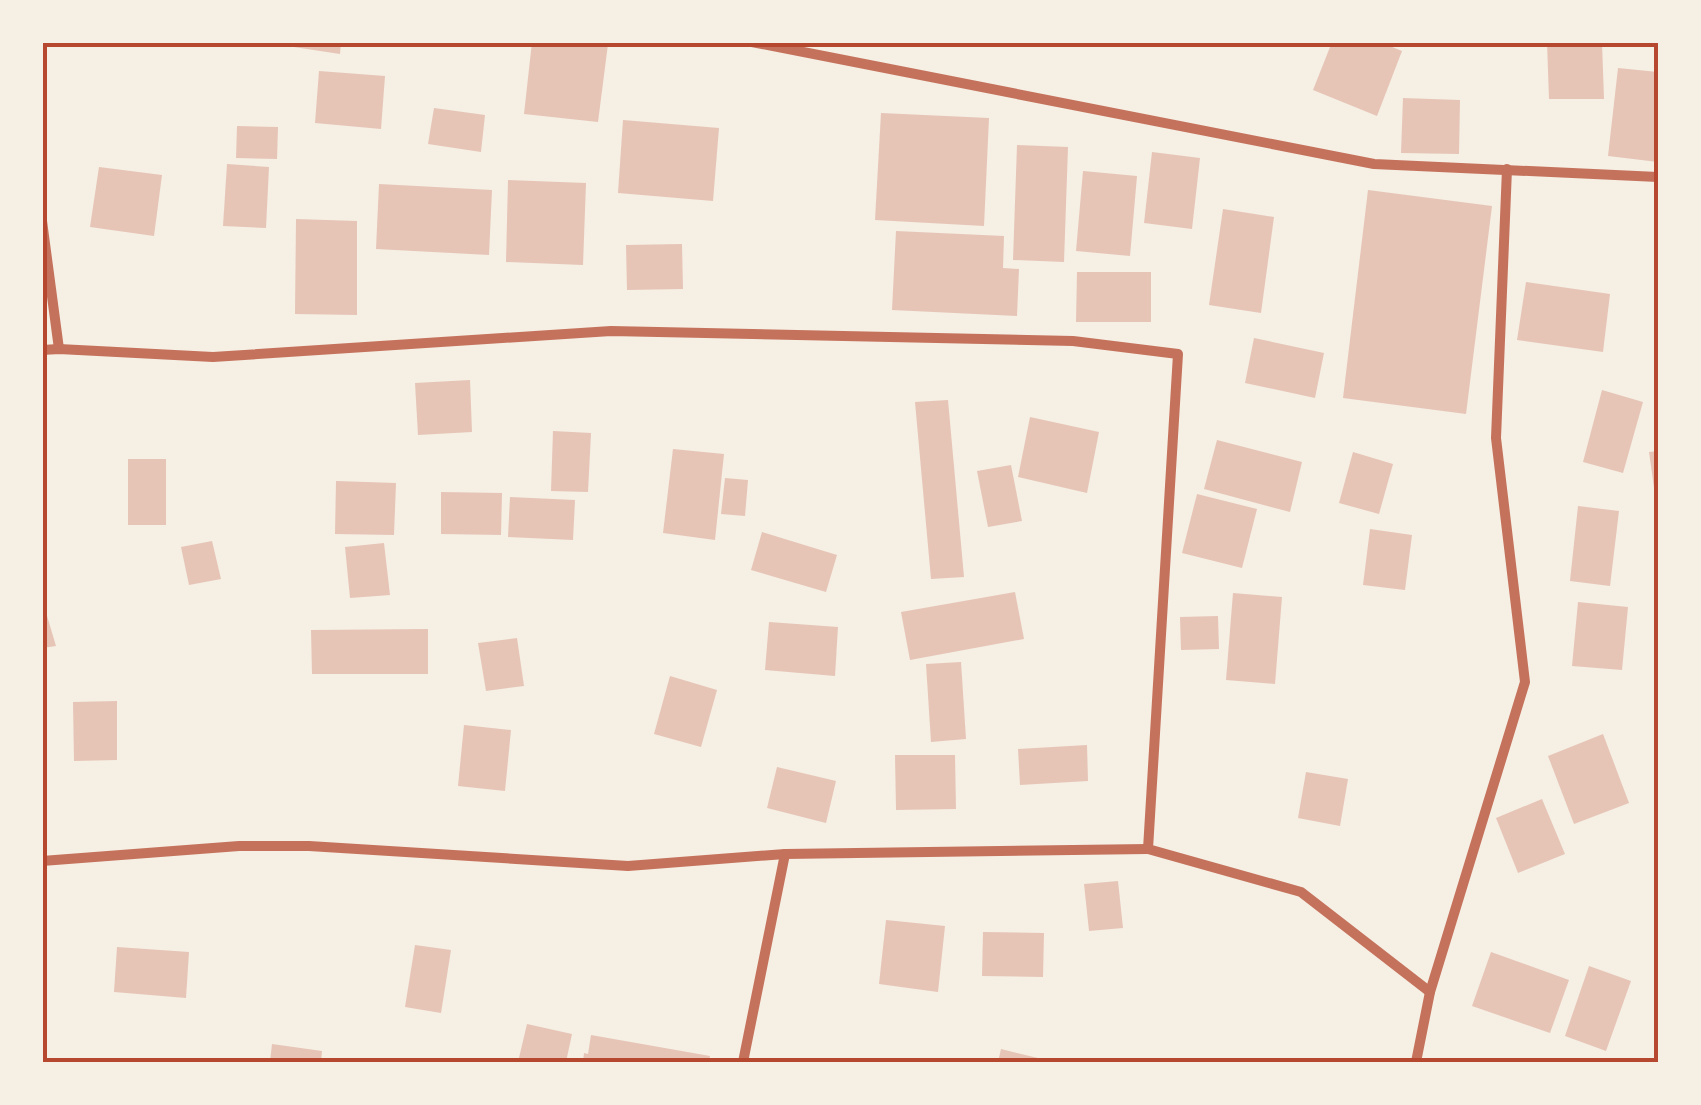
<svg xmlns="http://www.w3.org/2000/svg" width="1701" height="1105" font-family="Commissioner,sans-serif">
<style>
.building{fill:#e6c5b7}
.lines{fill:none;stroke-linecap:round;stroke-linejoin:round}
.minor{stroke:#c5725c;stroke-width:10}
.neatline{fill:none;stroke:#b5482f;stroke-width:4}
</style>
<rect width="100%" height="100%" fill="#f6efe4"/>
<g class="building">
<path d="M287 42H341L340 54 287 46Z"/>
<path d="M532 42 608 44 598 122 524 114Z"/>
<path d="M1332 42H1380L1402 51 1377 116 1313 90Z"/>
<path d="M1547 42H1602L1604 99H1549Z"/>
<path d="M1618 68 1658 72V162L1608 156Z"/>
<path d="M319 71 385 76 381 129 315 123Z"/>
<path d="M1403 98 1460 100 1459 154 1401 153Z"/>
<path d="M434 108 485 115 481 152 428 144Z"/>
<path d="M881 113 989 118 984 226 875 220Z"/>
<path d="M623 120 719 128 713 201 618 193Z"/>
<path d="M237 126 278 127 277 159 236 158Z"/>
<path d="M1017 145 1068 147 1064 262 1013 260Z"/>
<path d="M1152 152 1200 158 1192 229 1144 223Z"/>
<path d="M227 164 269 167 266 228 223 226Z"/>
<path d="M99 167 162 175 154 236 90 227Z"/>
<path d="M1083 171 1137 176 1130 256 1076 251Z"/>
<path d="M508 180 586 183 583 265 506 262Z"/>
<path d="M379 184 492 190 489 255 376 249Z"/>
<path d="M1368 190 1492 206 1466 414 1343 398Z"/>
<path d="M1223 209 1274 217 1261 313 1209 305Z"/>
<path d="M296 219 357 221V315L295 314Z"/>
<path d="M896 231 1004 236 1003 268 1019 269 1017 316 892 310Z"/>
<path d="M682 244 683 289 627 290 626 245Z"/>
<path d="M1077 272H1151V322H1076Z"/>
<path d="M1526 282 1610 294 1603 352 1517 340Z"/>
<path d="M1254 338 1324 353 1315 398 1245 383Z"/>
<path d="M470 380 472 432 418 435 415 383Z"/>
<path d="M1602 390 1643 402 1623 473 1583 462Z"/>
<path d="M948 400 964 577 931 579 915 402Z"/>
<path d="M1030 417 1099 432 1087 493 1018 477Z"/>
<path d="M553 431 591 433 588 492 551 491Z"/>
<path d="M1217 440 1302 462 1290 512 1204 489Z"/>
<path d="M673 449 724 454 715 540 663 533Z"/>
<path d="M1658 451V501L1656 502 1649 452Z"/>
<path d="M1353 452 1393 464 1379 514 1339 503Z"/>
<rect x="128" y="459" width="38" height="66"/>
<path d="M1011 465 1022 521 988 527 977 471Z"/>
<path d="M725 478 748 480 745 516 721 514Z"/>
<path d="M336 481 396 483 394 535 335 534Z"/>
<path d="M441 492 502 493 501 535 441 534Z"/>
<path d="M1197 494 1257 509 1242 568 1182 553Z"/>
<path d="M510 497 575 500 573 540 508 537Z"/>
<path d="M1578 506 1619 511 1610 586 1570 581Z"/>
<path d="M1370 529 1412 535 1405 590 1363 585Z"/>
<path d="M762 532 837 555 826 592 751 570Z"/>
<path d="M212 541 221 579 189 585 181 547Z"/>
<path d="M384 543 390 595 350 598 345 547Z"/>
<path d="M1015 592 1024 639 910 660 901 612Z"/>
<path d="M1233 593 1282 597 1275 684 1226 680Z"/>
<path d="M42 599 56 646 42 648Z"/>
<path d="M1578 602 1628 607 1622 670 1572 666Z"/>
<path d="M1218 616 1219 649 1181 650 1180 617Z"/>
<path d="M769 622 838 627 835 676 765 670Z"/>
<path d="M428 629V674H312L311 630Z"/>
<path d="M517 638 524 686 486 691 478 643Z"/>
<path d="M961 662 966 739 931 742 926 664Z"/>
<path d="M670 676 717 690 701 747 654 734Z"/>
<path d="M117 701V760L74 761 73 702Z"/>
<path d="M464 725 511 730 505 791 458 786Z"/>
<path d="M1603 734 1629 803 1574 824 1548 756Z"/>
<path d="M1087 745 1088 781 1020 785 1018 749Z"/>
<path d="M895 755H955L956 809 896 810Z"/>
<path d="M777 767 836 781 826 823 767 808Z"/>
<path d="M1306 772 1348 779 1340 826 1298 818Z"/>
<path d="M1542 799 1565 854 1518 873 1496 818Z"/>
<path d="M1118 881 1123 928 1089 931 1084 884Z"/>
<path d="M886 920 945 926 938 992 879 984Z"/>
<path d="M983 932 1044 933 1043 977 982 976Z"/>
<path d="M415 945 451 950 441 1013 405 1007Z"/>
<path d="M117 947 189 952 186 998 114 992Z"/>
<path d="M1491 952 1569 980 1550 1033 1472 1006Z"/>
<path d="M1589 966 1631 981 1606 1051 1565 1036Z"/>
<path d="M527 1024 572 1034 566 1062H518Z"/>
<path d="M591 1035 710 1056 709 1062H583L584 1053 588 1054Z"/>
<path d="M272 1044 322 1051 321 1062H270Z"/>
<path d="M1001 1049 1042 1059 1041 1062H998Z"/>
</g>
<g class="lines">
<g class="minor">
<path d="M752 42 1374 164 1658 177"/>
<path d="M42 221 59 349"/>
<path d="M42 350 59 349 213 357 611 331 1073 341 1178 354 1148 849 1301 892 1430 992"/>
<path d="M42 861 239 846H309L628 866 785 854 1148 849"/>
<path d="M743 1062 785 854"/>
<path d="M1416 1062 1430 992 1525 682 1496 438 1507 169"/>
</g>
</g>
<rect width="1701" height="1105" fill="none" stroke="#f6efe4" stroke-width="90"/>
<rect x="45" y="45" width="1611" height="1015" class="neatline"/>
</svg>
